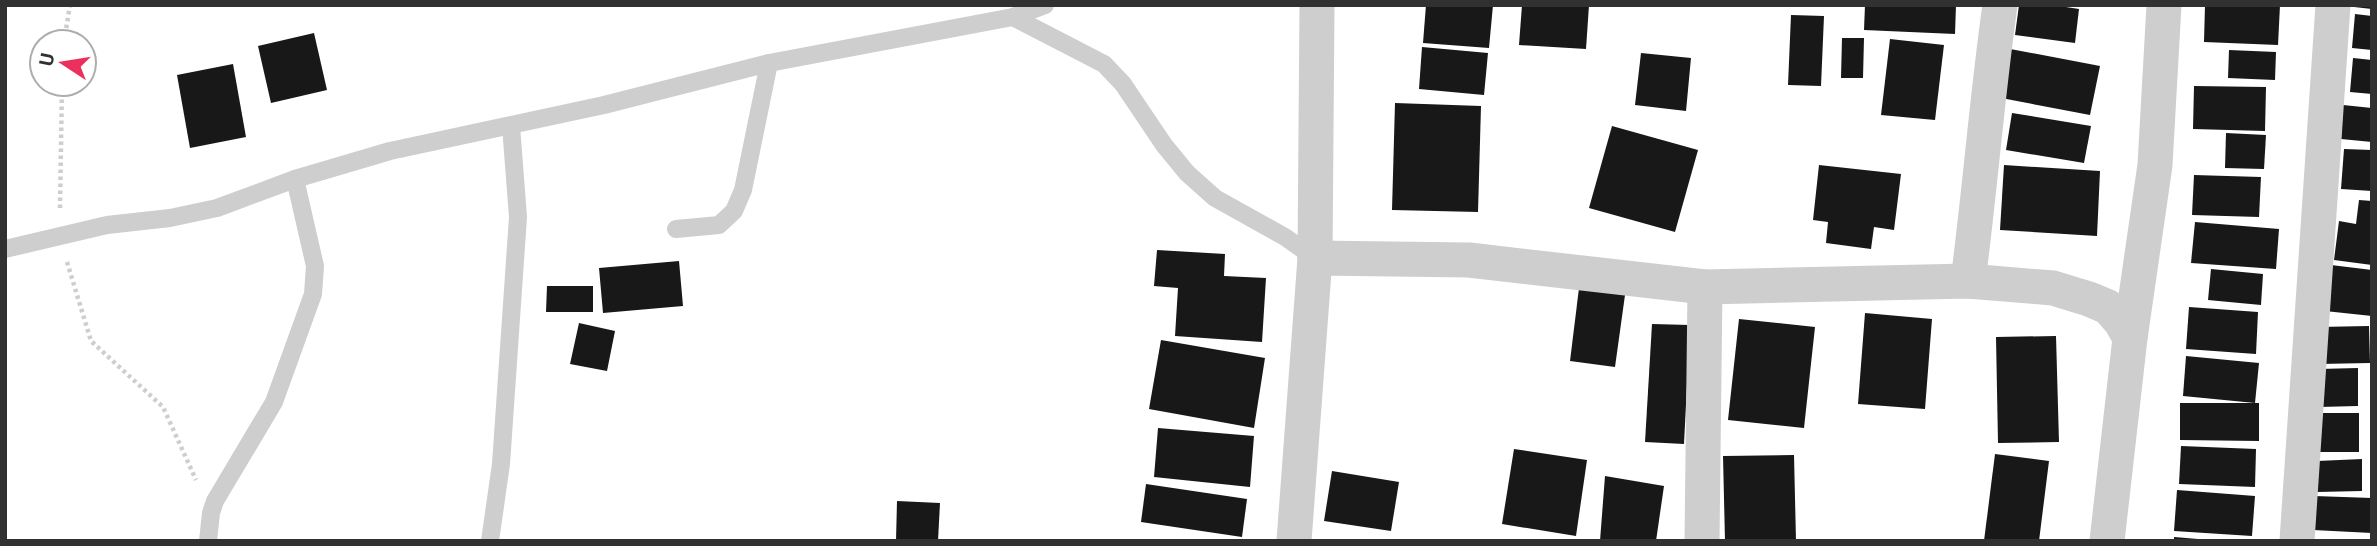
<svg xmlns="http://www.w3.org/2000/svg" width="2377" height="546" font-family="Roboto,sans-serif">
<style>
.building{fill:#181818}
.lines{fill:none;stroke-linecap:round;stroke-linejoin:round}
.path{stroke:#cecece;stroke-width:4.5;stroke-dasharray:3.5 3.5;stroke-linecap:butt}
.lane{stroke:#cecece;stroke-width:18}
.street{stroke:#cecece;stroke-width:35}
</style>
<rect width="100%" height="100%" fill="#fff"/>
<g class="building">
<path d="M1426 5H1493L1489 48 1423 43Z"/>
<path d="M1522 5H1589L1586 49 1519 45Z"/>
<path d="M1865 5H1956L1955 34 1864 30Z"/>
<path d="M2019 5H2053L2079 9 2075 43 2015 35Z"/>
<path d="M2205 5H2280L2278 45 2204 42Z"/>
<path d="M2355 5H2372V9L2354 7Z"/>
<path d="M2355 14 2372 16V50L2352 48Z"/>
<path d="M1791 15 1824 16 1821 86 1788 85Z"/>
<path d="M314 33 327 90 271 103 258 46Z"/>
<path d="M1842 38H1864L1863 78H1841Z"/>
<path d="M1890 39 1944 45 1935 120 1881 115Z"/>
<path d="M1422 47 1488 53 1484 95 1419 89Z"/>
<path d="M2005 48 2100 66 2090 115 1996 97Z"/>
<path d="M2229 50 2276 52 2275 80 2228 78Z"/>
<path d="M1641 53 1691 58 1686 111 1635 105Z"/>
<path d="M2353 58 2372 60V94L2350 92Z"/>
<path d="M233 64 246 137 190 148 177 75Z"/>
<path d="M2194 86 2266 87 2265 131 2193 129Z"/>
<path d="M1395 103 1481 106 1478 212 1392 210Z"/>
<path d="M2343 105 2372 108V142L2341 139Z"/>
<path d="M2012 113 2091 126 2084 163 2006 150Z"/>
<path d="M1612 126 1698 150 1675 232 1589 208Z"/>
<path d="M2226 133 2266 135 2264 169 2225 168Z"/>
<path d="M2344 149 2372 150V191L2341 189Z"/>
<path d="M1819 165 1901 174 1894 230 1874 227 1871 249 1826 243 1828 222 1813 220Z"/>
<path d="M2004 165 2100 171 2097 236 2000 230Z"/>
<path d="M2194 175 2261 177 2259 217 2192 215Z"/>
<path d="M2359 200 2372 201V265L2334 260 2339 221 2356 224Z"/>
<path d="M2195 222 2279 229 2276 269 2191 263Z"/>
<path d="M1157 250 1225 254 1224 276 1266 278 1262 342 1175 336 1178 288 1154 286Z"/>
<path d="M679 261 683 306 603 313 599 268Z"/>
<path d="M2331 265 2372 270V316L2325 311Z"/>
<path d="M2211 269 2263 274 2261 305 2208 300Z"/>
<path d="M547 286H593V312H546Z"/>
<path d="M1579 288 1625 295 1615 367 1570 361Z"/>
<path d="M2189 307 2258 312 2256 354 2186 349Z"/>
<path d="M1865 313 1932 319 1925 409 1858 404Z"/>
<path d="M1739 319 1815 327 1804 428 1728 420Z"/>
<path d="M579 323 615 331 607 371 570 364Z"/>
<path d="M1652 324 1690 325 1684 444 1645 442Z"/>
<path d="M2369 326 2370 363 2319 364 2318 327Z"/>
<path d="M2056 336 2059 442 1998 443 1996 337Z"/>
<path d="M1161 340 1265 358 1254 428 1149 409Z"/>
<path d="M2186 356 2259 363 2255 403 2183 396Z"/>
<path d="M2358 368V406L2319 407V369Z"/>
<path d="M2180 403H2259V441L2180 440Z"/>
<rect x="2318" y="413" width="41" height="39"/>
<path d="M1158 428 1254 436 1250 487 1154 477Z"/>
<path d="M2181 446 2256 449 2255 487 2179 484Z"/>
<path d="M1514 449 1587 460 1576 536 1502 524Z"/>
<path d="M1995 454 2049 461 2039 541H1984Z"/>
<path d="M1794 455 1796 541H1725L1723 456Z"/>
<path d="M2362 459V491L2317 492V461Z"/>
<path d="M1332 471 1399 482 1391 531 1324 521Z"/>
<path d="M1605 476 1664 486 1656 541H1600Z"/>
<path d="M1146 484 1247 499 1242 537 1141 522Z"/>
<path d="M2177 490 2255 496 2252 536 2174 531Z"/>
<path d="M2314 496 2372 498V533L2313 530Z"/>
<path d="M897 501 940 503 938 541H896Z"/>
<path d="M2174 537 2198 539V541H2174Z"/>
</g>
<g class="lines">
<g class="path">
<path d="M64 42 70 5"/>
<path d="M60 208 62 84"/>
<path d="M67 262 91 341 163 407 196 480"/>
</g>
<g class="lane">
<path d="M1013 17 1104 64 1123 84 1164 145 1187 173 1215 198 1285 237 1315 258"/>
<path d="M676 229 719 225 734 211 743 190 769 63"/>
<path d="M5 249 107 225 170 218 217 208 295 179 390 151 604 105 769 63 1013 17 1045 5"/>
<path d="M208 541 211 513 215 501 274 402 313 294 315 266 295 179"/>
<path d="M490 541 501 464 518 217 511 126"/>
</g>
<g class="street">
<path d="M1315 258 1469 260 1705 287 1968 281 2053 288 2089 299 2108 307 2121 322 2130 338 2107 541"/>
<path d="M1968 281C1980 189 1987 97 2000 5"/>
<path d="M2130 338 2155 165 2164 5"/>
<path d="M1294 541 1315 258 1317 5"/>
<path d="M1702 541 1705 287"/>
<path d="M2297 541 2333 5"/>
</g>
</g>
<rect width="2377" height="546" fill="none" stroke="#313131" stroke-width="14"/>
<g transform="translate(63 63) rotate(282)"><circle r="33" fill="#ffffff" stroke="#adadad" stroke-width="2"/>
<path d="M0-5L12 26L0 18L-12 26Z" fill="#ec305d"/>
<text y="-10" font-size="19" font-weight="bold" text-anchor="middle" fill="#313131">U</text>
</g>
</svg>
